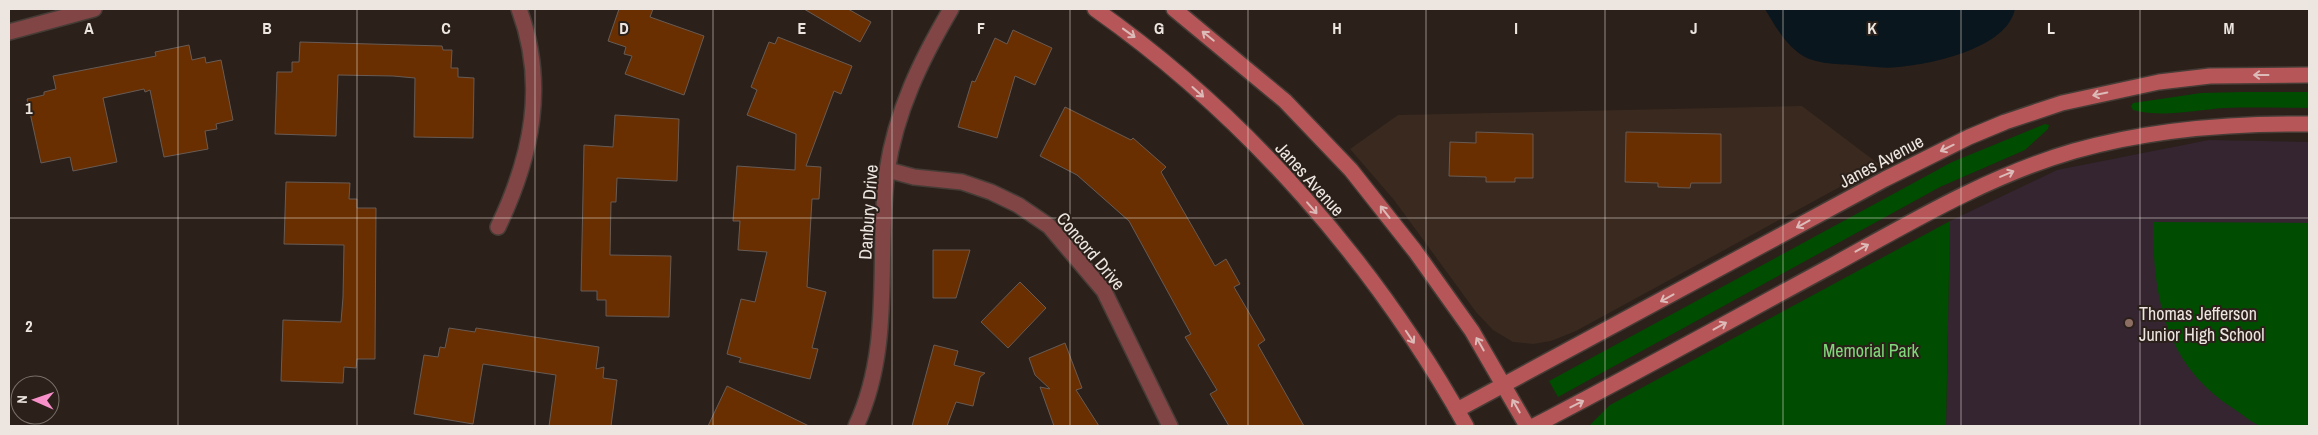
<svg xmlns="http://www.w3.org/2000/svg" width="2318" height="435" font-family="'Archivo Narrow',sans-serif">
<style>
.built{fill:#39291f}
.education{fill:#342530}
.green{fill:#004c00}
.water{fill:#09161e}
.building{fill:#6a2f01;stroke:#685b54}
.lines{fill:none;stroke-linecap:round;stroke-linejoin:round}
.street-casing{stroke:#463c36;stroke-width:18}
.secondary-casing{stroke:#463c36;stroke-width:18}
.street{stroke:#814546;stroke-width:15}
.secondary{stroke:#b65658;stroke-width:15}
.oneway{stroke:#dcbab7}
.grid{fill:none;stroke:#ece5e0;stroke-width:1;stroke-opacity:0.55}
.education-dot{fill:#8d6e63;stroke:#2b201a;stroke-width:2}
.labels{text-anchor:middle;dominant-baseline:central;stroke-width:4;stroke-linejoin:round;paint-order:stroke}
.street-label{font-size:18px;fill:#ece5e0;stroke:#2b201a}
.poi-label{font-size:18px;fill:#ece5e0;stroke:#2b201a;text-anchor:start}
.park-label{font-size:18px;fill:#80d87b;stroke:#2b201a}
.grid-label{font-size:16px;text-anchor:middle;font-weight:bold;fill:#ece5e0;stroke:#2b201a;stroke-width:4;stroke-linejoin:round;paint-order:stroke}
</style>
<rect width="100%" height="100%" fill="#2b201a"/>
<path class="built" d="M1802 106 1880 165 1576 331 1551 341 1533 344 1513 342 1493 330 1476 312 1394 200 1350 149 1398 115Z"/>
<path class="education" d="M2209 140 2309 142V426H1946L1950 221 2057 170Z"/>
<g class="green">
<path d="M2242 92H2309V108C2281 108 2253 107 2225 108 2194 110 2164 118 2133 110L2131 106 2133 103 2201 93Z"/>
<path d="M2045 124 2049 125 2048 129 2025 150 1940 187 1558 397 1549 381 1952 162Z"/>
<path d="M1950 221 1946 426H1589L1610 405Z"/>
<path d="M2153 222 2309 223V426C2297 426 2270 430 2260 426 2251 422 2242 414 2234 409 2165 365 2153 298 2153 222Z"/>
</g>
<path class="water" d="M1765 9H2015C2007 48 1933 64 1898 67 1884 69 1867 66 1853 65 1836 64 1814 64 1800 54 1785 44 1774 24 1765 9Z"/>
<g class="building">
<path d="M619 9H653L650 17 704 36 684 95 625 74 632 56 624 54 626 47 608 41Z"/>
<path d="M804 9H848L871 22 860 42Z"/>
<path d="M1013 30 1052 48 1035 85 1015 76 997 138 958 127 972 81 975 82 995 38 1007 44Z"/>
<path d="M778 37 852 66 841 94 834 91 806 166 821 167 819 199H812L807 287 826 292 812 348 818 349 810 379 739 362 741 358 727 354 741 299 755 302 767 252 738 250 740 221H733L737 166 795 170 796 134 747 115 757 90 751 87 769 42 775 44Z"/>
<path d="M300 42 442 46 443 50H452L451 68H458V77L474 78 473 138 414 137 415 78 393 76 338 75 336 136 275 134 277 72H292V62H299Z"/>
<path d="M189 45 192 60 205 57 206 63 221 60 233 120 216 124 217 129 205 131 208 149 164 157 150 90 145 92 144 89 103 98 117 162 73 171 70 157 41 163 27 99 44 95V92L56 89 53 76 156 56 155 52Z"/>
<path d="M1065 107 1131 140 1133 138 1166 167 1161 172 1215 266 1226 259 1240 284 1234 287 1265 340 1258 345 1304 426H1229L1210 394 1217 390 1185 337 1191 334 1129 221 1077 175 1040 156Z"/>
<path d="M615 115 679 119 677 181 617 178 616 202H611L610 255 671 256 669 317 606 316V300H597V291H581L584 145 613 147Z"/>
<path d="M1476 132 1533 134V178H1515V182H1486V177L1449 176 1450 142 1476 143Z"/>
<path d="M1626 132 1721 134V183H1691L1690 188 1658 187V183L1625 182Z"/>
<path d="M286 182 350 183 349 199H357V208H376L375 359H357L356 368 344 367 343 383 281 381 283 320 341 322 343 297 344 245 284 244Z"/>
<path d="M933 250H970L956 298H933Z"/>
<path d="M1020 282 1046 308 1008 348 981 322Z"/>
<path d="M449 328 475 332 476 328 599 347 596 369 604 367 603 378 617 380 611 426H549L556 375 483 364 473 424 414 414 424 355 438 357 440 347 445 348Z"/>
<path d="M1065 343 1082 388 1076 390 1099 426H1054L1040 387 1050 389 1035 375 1029 358Z"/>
<path d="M934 345 958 351 954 365 985 373 980 377 973 406 956 402 947 426H912Z"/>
<path d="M727 386 809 426H708Z"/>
</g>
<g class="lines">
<g class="street-casing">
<g id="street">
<path d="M9 32 94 9"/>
<path d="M888 170 914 177 962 182 991 192 1018 205 1049 226 1104 291 1170 426"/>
<path d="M498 227C532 156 547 84 519 9"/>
<path d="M856 426C894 345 876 256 887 171 896 111 921 60 951 9"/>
</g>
</g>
<g class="secondary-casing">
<g id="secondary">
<path d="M1095 9C1247 116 1376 264 1466 426"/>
<path d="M1174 9 1285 101 1351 170 1415 251 1472 331 1527 426"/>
<path d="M1457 410 1885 179 1969 137 2005 122 2062 103 2159 82 2210 76 2309 75"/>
<path d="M1534 426C1634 374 1733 319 1833 265 1911 222 1988 176 2074 151 2151 129 2229 123 2309 124"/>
</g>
</g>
<use href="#street" class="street"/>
<use href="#secondary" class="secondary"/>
</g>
<defs><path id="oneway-shaft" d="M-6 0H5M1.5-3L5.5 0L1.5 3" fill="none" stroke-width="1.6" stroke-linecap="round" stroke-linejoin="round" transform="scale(1.25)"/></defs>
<g class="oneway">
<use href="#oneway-shaft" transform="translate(1129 33) rotate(36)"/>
<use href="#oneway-shaft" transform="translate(1208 36) rotate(-141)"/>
<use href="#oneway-shaft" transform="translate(2261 75) rotate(180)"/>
<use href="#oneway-shaft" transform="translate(1198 92) rotate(42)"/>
<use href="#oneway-shaft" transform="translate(2100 94) rotate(168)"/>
<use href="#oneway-shaft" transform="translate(1947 148) rotate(154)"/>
<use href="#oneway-shaft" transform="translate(2007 174) rotate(-23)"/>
<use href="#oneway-shaft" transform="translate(1312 208) rotate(49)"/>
<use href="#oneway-shaft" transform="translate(1385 212) rotate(-128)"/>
<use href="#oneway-shaft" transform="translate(1803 224) rotate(151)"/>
<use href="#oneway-shaft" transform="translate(1862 248) rotate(-29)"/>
<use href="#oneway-shaft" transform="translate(1667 298) rotate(151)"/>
<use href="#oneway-shaft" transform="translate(1720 326) rotate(-29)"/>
<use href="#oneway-shaft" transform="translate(1410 337) rotate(56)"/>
<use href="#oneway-shaft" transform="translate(1480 344) rotate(-120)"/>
<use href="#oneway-shaft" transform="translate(1577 404) rotate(-27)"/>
<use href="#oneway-shaft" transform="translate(1516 406) rotate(-120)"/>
</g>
<path class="grid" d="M178 9V426M357 9V426M535 9V426M713 9V426M892 9V426M1070 9V426M1248 9V426M1426 9V426M1605 9V426M1783 9V426M1961 9V426M2140 9V426M9 218H2309"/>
<circle class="education-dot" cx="2129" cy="323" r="5"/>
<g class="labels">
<g class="street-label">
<text transform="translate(1881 161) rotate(-28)">Janes Avenue</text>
<text transform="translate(1310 179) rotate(48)">Janes Avenue</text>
<text transform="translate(868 212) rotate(-86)">Danbury Drive</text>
<text transform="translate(1091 251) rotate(50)">Concord Drive</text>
</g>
<g class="poi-label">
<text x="2139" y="313">Thomas Jefferson<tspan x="2139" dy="21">Junior High School</tspan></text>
</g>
<g class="park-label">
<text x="1871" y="350">Memorial Park</text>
</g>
</g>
<g class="grid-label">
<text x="89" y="34">A</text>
<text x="267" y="34">B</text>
<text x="446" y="34">C</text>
<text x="624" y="34">D</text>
<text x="802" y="34">E</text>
<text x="981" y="34">F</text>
<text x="1159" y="34">G</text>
<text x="1337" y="34">H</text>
<text x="1516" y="34">I</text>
<text x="1694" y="34">J</text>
<text x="1872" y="34">K</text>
<text x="2051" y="34">L</text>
<text x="2229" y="34">M</text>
<text x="29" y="114">1</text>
<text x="29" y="332">2</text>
</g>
<rect width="2318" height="435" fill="none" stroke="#ece5e0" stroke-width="20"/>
<g transform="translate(35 400) rotate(272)"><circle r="24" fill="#2b201a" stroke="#786f69"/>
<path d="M0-4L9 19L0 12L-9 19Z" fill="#f890ca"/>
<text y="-8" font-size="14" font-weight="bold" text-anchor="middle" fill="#ece5e0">N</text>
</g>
</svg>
